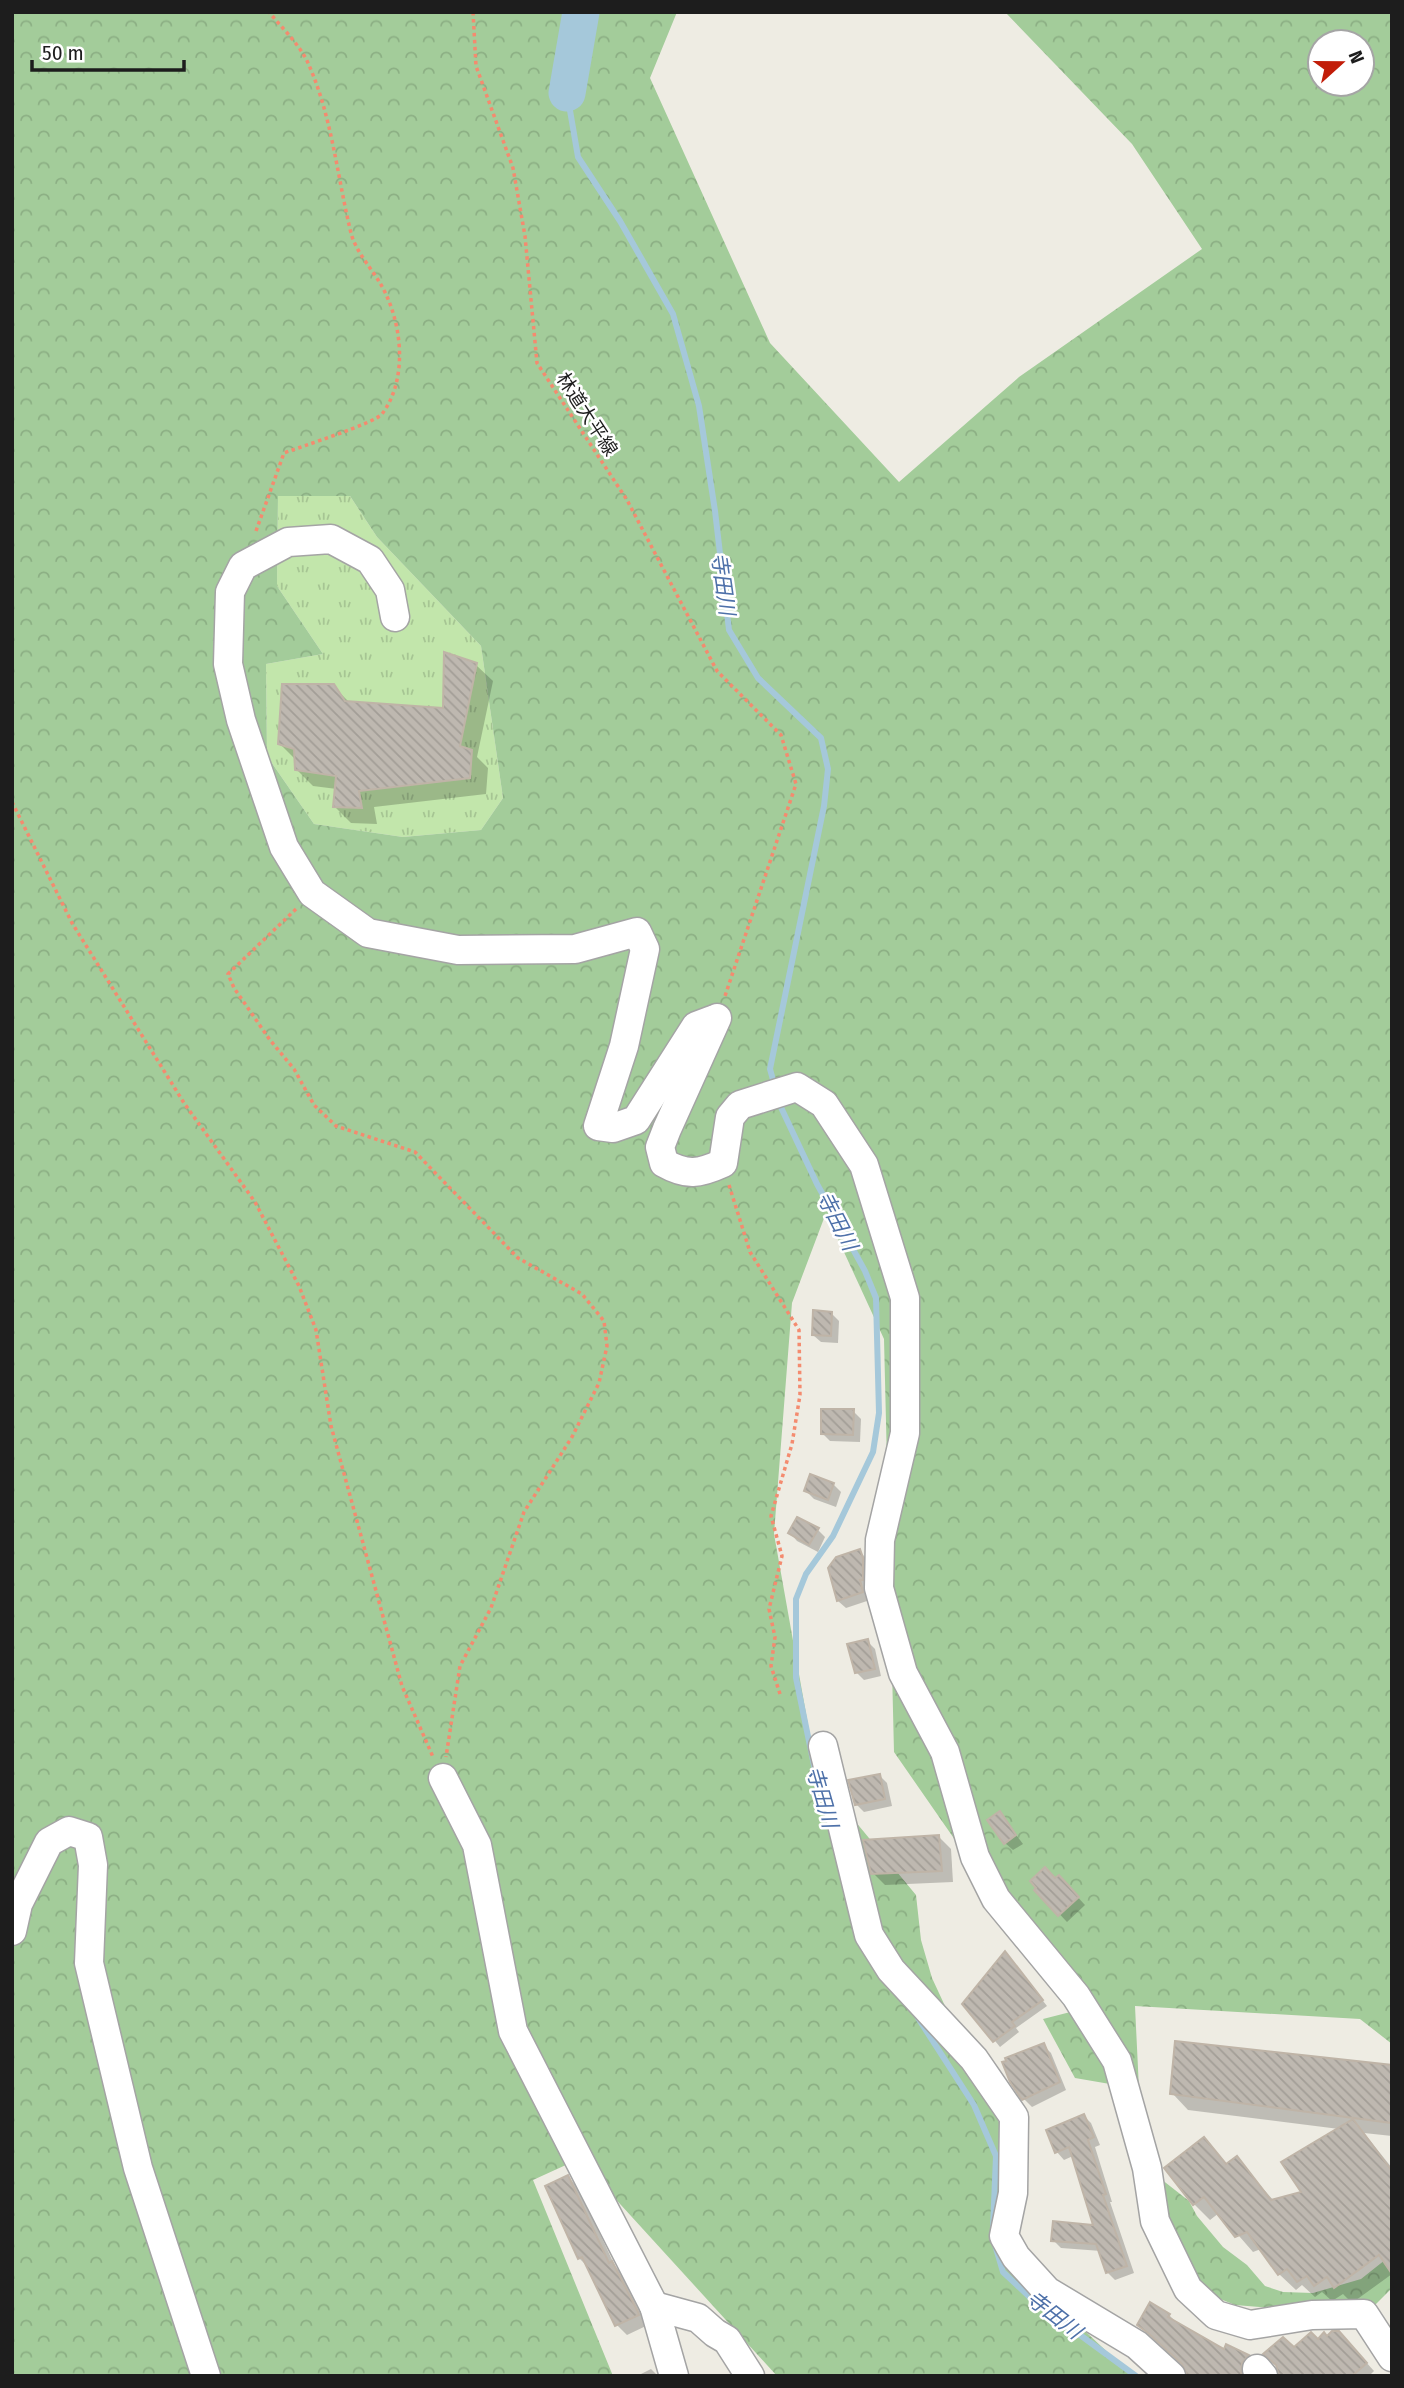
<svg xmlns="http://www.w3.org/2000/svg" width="1404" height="2388" font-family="'Fira Sans Condensed','Noto Sans JP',sans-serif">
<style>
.grass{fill:url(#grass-tufts)}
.forest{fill:url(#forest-crowns);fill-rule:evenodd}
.shadow{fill:#0003}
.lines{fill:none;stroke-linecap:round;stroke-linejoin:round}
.stream{stroke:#a5c8da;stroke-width:6}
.river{stroke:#a5c8da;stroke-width:37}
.building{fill:url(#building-back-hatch);stroke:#bfb4a7;stroke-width:2}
.minor-casing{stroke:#a4a4a4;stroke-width:31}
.path{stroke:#f48b6f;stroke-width:3.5;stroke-dasharray:3.5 3.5;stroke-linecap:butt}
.minor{stroke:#fff;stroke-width:28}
.labels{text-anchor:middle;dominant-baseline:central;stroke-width:5;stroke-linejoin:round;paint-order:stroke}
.street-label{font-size:19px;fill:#1d1d1d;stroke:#fff}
.water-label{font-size:21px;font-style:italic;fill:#4e71a9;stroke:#fff}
</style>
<defs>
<pattern id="grass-tufts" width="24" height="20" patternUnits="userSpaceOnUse" patternTransform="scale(1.75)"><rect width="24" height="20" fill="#c2e6ab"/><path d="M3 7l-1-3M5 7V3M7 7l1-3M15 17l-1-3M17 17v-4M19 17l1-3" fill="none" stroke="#a6c593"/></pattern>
<pattern id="forest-crowns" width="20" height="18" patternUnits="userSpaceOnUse" patternTransform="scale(1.75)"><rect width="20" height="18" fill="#a3cc9a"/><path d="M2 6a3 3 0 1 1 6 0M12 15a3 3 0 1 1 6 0" fill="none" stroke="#8caf84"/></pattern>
<pattern id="building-back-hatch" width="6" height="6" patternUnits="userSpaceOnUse" patternTransform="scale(1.75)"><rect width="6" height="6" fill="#beb8b0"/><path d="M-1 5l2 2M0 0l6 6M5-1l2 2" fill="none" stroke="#a39e97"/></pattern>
</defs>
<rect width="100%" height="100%" fill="#eeece3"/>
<path class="grass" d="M278 496H350L377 537 481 646 503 798 481 830 403 837 314 824 267 756 266 664 323 654 277 586Z"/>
<g class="forest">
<path d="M12 12H677L650 78 770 343 899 482 1019 377 1202 249 1132 144 1005 12H1392V2044L1360 2019 1135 2006 1139 2089 1075 2078 1043 2019 1086 2008 996 1899 894 1752 884 1339 826 1213 792 1303 774 1534 817 1775 916 1895 921 1940 932 1978 1004 2133 1008 2259 1133 2376H777L579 2159 533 2180 613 2376H12ZM1320 42H1362V84H1320ZM278 496H350L377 537 481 646 503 798 481 830 403 837 314 824 267 756 266 664 323 654 277 586Z"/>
<path d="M1147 2168 1189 2201 1197 2216 1223 2247 1247 2265 1265 2286 1283 2292 1313 2293 1361 2279 1390 2256 1392 2288 1373 2307 1286 2309 1235 2305 1193 2288Z"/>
</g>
<g class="shadow">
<path d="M476 665 493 681 477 757 488 768 486 794 374 807 377 824 351 823 335 807 337 789 313 786 297 770 296 760 279 743 333 686 350 703 445 710Z"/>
<path d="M831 1313 839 1321 838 1343 821 1342 813 1335Z"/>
<path d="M853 1411 861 1419 860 1442 830 1441 822 1433Z"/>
<path d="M833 1484 841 1492 836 1507 814 1499 806 1491Z"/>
<path d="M818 1530 825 1537 818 1552 797 1541 790 1533Z"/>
<path d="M859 1551 867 1559 870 1600 846 1608 838 1601 830 1569Z"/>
<path d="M867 1641 875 1649 881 1676 864 1680 856 1672Z"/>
<path d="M879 1775 887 1783 892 1806 864 1812 856 1804Z"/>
<path d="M1000 1814 1023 1844 1013 1850 1005 1843Z"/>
<path d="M939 1837 951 1849 953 1882 885 1885 873 1873Z"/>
<path d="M1059 1877 1085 1905 1067 1922 1037 1890Z"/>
<path d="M1010 1959 1047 2006 1016 2028 1019 2032 1000 2047 965 2004Z"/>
<path d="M1043 2045 1051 2053 1066 2090 1032 2107 1024 2099Z"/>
<path d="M1392 2067V2136L1364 2133 1392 2168V2274L1352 2303 1343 2294 1332 2301 1322 2292 1315 2297 1302 2285 1296 2290 1279 2274 1261 2249 1253 2252 1219 2213 1210 2220 1194 2204 1204 2139 1228 2165 1236 2158 1274 2201 1304 2193 1339 2129 1188 2110 1172 2093Z"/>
<path d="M1084 2116 1091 2123 1100 2145 1095 2147 1112 2202H1110L1134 2273 1115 2280 1107 2272 1101 2251 1061 2248 1053 2240 1096 2227 1073 2156 1064 2160 1057 2152Z"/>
<path d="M568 2177 578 2187 615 2266 622 2273 648 2325 627 2335 617 2325 589 2268 579 2258Z"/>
<path d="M1169 2315 1177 2323 1224 2352 1227 2346 1248 2356 1256 2364 1248 2376H1190L1184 2364 1139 2325Z"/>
<path d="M1327 2338 1347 2341 1374 2371 1369 2376H1281L1294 2350Z"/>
<path d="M651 2369 658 2376H637Z"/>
</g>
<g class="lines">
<g class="stream">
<path d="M567 93 578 157 620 221 673 314 699 406 715 511 729 630 758 678 821 738 828 769 824 806 770 1069 775 1087"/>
<path d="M778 1101 817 1184 865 1271 876 1298 879 1413 873 1452 833 1536 806 1574 796 1599V1678L817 1780"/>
<path d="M918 2018 974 2105 996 2156 993 2228"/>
<path d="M995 2245 1003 2272 1035 2302 1136 2376"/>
</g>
<path class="river" d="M567 93 581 12"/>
</g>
<g class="building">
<path d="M444 652 477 663 460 746 472 750 470 778 359 791 362 808 333 807 336 776 295 770 294 749 278 744 282 684H334L345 701 443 708Z"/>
<path d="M813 1310 832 1312 831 1336 812 1335Z"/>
<path d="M821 1409H854L853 1435 821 1434Z"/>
<path d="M810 1474 834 1483 828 1500 804 1491Z"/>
<path d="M797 1517 819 1528 809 1545 788 1533Z"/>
<path d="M860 1549 863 1558V1580H860L863 1592 837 1601 828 1568 836 1557Z"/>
<path d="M868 1639 875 1669 855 1673 847 1644Z"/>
<path d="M880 1774 885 1799 855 1805 848 1780Z"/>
<path d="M1000 1811 1016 1835 1004 1844 987 1820Z"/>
<path d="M939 1835 942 1871 871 1874 863 1840Z"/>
<path d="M1045 1867 1055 1878 1059 1875 1079 1897 1058 1916 1034 1890 1036 1888 1030 1881Z"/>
<path d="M1005 1951 1043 2000 1012 2022 1015 2026 993 2042 962 2004Z"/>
<path d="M1175 2041 1392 2065V2123L1170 2094Z"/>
<path d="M1044 2043 1060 2082 1022 2100 1010 2082 1002 2062 1006 2061 1005 2058Z"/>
<path d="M1084 2114 1094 2137 1088 2140 1106 2194 1103 2195 1127 2266 1106 2273 1096 2244 1051 2241 1053 2221 1093 2225 1069 2147 1055 2153 1046 2130Z"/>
<path d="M1353 2119 1392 2171V2274L1379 2255 1334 2288 1327 2277 1314 2286 1307 2276 1297 2282 1287 2269 1278 2275 1247 2232 1235 2237 1204 2197 1193 2205 1164 2168 1204 2137 1226 2164 1237 2156 1271 2200 1301 2192 1281 2162Z"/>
<path d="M568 2175 609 2263 612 2261 638 2312 639 2315 615 2326 582 2257 578 2259 545 2186Z"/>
<path d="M1150 2302 1170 2314 1168 2317 1224 2349 1226 2344 1249 2355 1242 2363 1241 2376 1187 2375 1182 2364 1148 2333 1137 2325Z"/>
<path d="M1332 2331H1339L1367 2363 1352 2376H1279L1276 2365 1263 2354 1283 2337 1294 2347 1311 2332 1318 2339 1324 2332 1327 2336Z"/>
</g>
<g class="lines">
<g class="minor-casing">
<g id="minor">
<path d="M395 617 390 590 370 560 331 539 288 542 243 566 230 592 228 664 241 720 284 847 312 893 368 933 458 950 575 949 637 932 645 949 624 1046 598 1126 613 1128 636 1120 696 1026 712 1020"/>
<path d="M717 1018 667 1129 660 1147 664 1163C687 1176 699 1174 723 1163L730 1117 740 1105 797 1087 824 1104 864 1165 905 1298V1433L880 1540 879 1588 903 1673 945 1752 975 1857 996 1899 1076 1996 1117 2061 1147 2168 1155 2221 1188 2289 1216 2315 1250 2325 1312 2315 1364 2314 1392 2357"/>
<path d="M823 1746 869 1935 891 1970 974 2059 1014 2117 1013 2193 1004 2236 1016 2257 1047 2291 1137 2345 1171 2376"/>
<path d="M443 1778 477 1845 513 2031 654 2306 674 2376"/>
<path d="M12 1931 18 1904 49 1842 69 1831 88 1837 93 1865 89 1963 138 2168 206 2376"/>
<path d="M654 2306 698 2318 715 2333 727 2340 750 2376"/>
<path d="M1257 2369 1263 2376"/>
</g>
</g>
<g class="path">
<path d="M473 12 476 66 513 168 525 236 537 363 627 500 717 671 781 735 796 784 725 996"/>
<path d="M256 531 284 453C300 447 375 423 382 414 409 378 402 320 380 283 371 268 355 250 351 233 337 176 332 116 308 63 300 45 282 28 269 12"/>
<path d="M12 802 72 923 184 1103 255 1202 299 1286 316 1330 331 1426 402 1686 433 1757"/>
<path d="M296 909 228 974 234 988 270 1040 294 1069 314 1105 336 1126 415 1152 518 1258 582 1294 604 1321 607 1346 599 1383 572 1437 524 1512 491 1608 460 1666 446 1757"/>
<path d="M729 1185 750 1252 799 1330 800 1395 792 1444 771 1516 782 1556 769 1609 775 1637 771 1666 780 1694"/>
</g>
<use href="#minor" class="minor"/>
</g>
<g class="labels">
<g class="street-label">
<text transform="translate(587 414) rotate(57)">林道大平線</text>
</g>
<g class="water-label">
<text transform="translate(723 584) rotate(82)">寺田川</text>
<text transform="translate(837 1221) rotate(63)">寺田川</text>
<text transform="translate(822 1797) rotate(74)">寺田川</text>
<text transform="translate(1054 2315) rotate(38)">寺田川</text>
</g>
</g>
<rect width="1404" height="2388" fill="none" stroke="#1d1d1d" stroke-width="28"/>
<g transform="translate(1341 63) rotate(69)"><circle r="33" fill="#ffffff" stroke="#a5a5a5" stroke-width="2"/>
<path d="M0-5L12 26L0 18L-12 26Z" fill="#c21d09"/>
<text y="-10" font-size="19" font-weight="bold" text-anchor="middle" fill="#1d1d1d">N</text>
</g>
<path d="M32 60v10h152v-10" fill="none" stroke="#1d1d1d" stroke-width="3.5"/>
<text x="42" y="60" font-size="21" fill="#1d1d1d" stroke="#ffffff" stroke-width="5" paint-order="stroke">50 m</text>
</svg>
